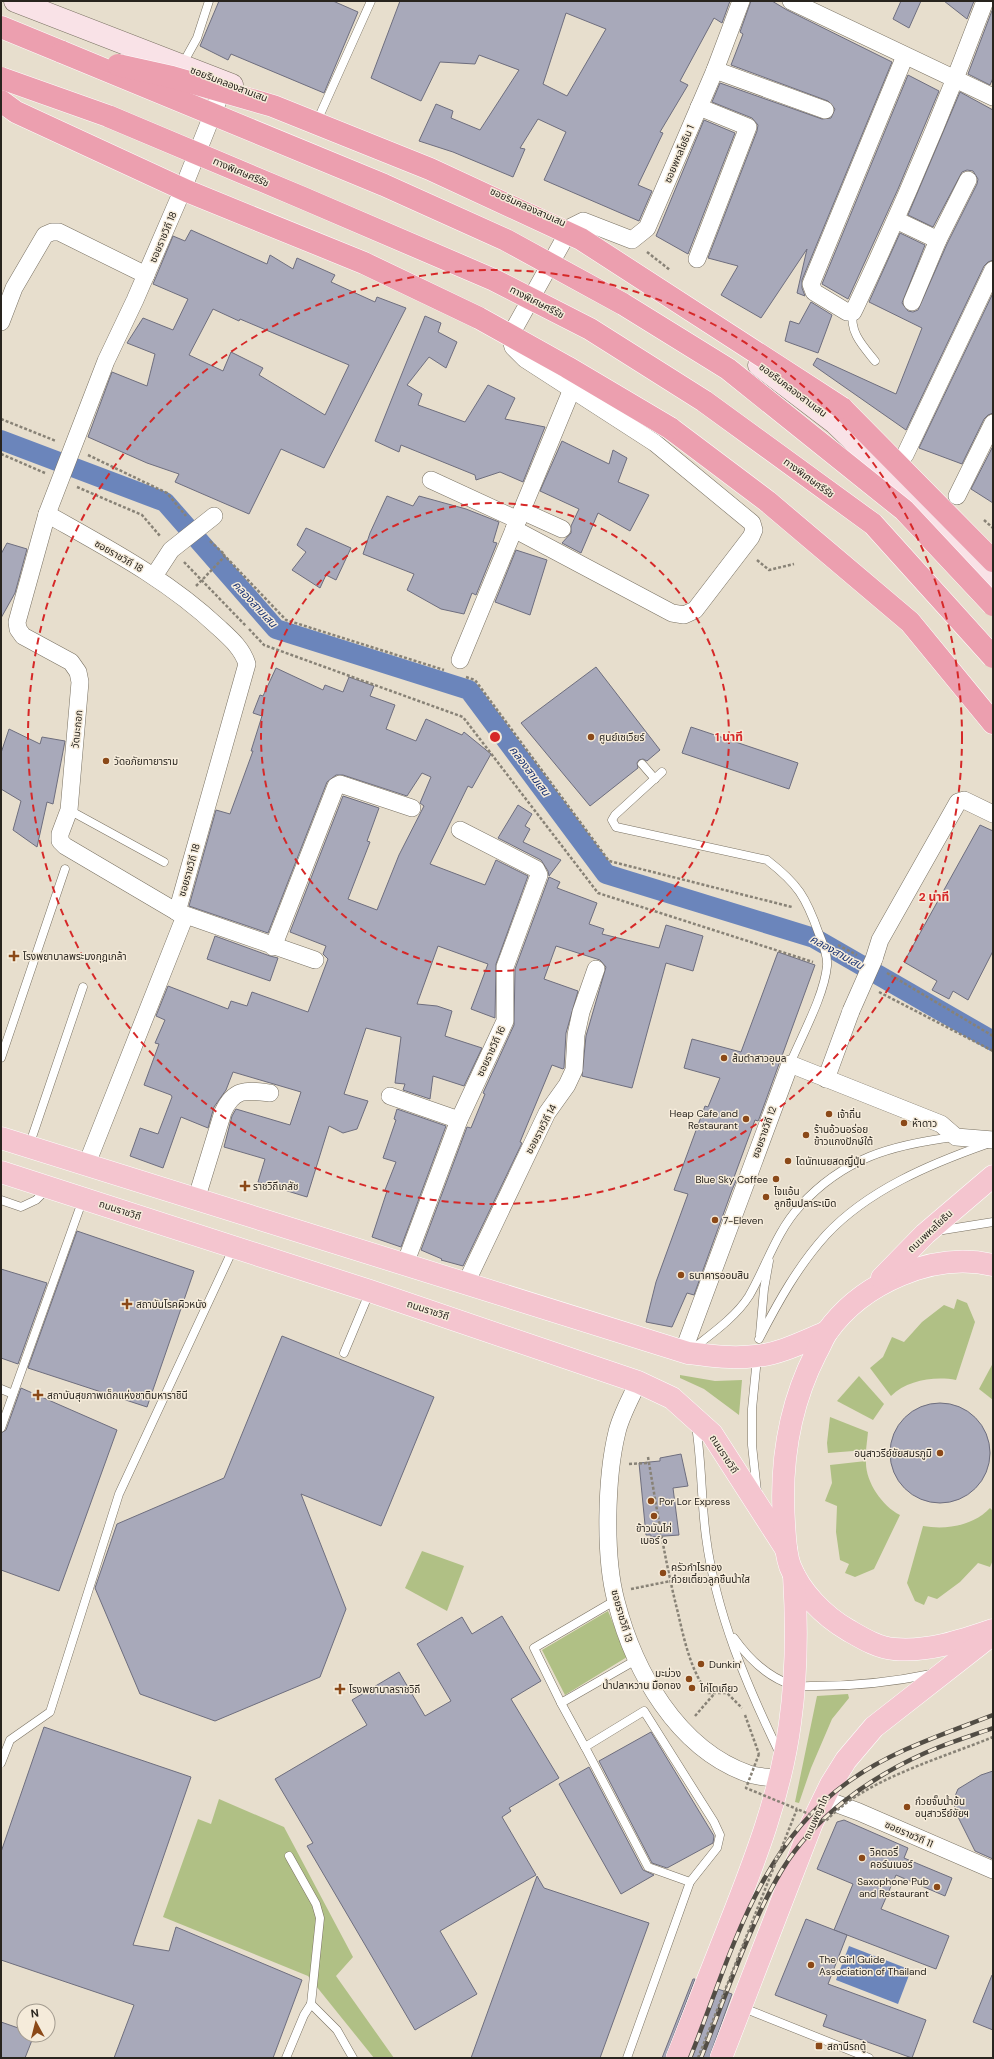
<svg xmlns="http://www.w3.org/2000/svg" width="994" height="2059" font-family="'DM Sans','Noto Sans Thai',sans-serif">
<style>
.green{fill:#b0c085}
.water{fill:#6b85bb}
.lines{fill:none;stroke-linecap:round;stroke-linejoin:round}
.canal{stroke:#6b85bb;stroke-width:20}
.building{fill:#a8a9ba;stroke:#6e6e7e;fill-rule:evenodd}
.lane-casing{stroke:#797162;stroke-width:9}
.street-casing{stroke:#797162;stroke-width:18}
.secondary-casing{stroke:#797162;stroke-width:23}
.primary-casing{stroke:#fff;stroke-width:23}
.highway-casing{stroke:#fff;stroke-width:23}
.path{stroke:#888276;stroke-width:2.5;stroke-dasharray:3 2;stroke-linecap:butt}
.lane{stroke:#fff;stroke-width:8}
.street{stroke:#fff;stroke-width:17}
.secondary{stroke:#f9e2e7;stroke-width:22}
.primary{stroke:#f4c5cf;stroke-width:22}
.highway{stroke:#ec9faf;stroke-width:22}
.rail-casing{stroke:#524d45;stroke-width:4.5}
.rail{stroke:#f5ebda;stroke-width:3;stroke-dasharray:9;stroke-linecap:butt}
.street-bridge-casing{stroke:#797162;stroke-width:18;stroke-linecap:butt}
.highway-bridge-casing{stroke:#fff;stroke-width:23;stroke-linecap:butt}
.path-bridge{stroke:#888276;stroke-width:2.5;stroke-dasharray:3 2;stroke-linecap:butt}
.street-bridge{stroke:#fff;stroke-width:17}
.highway-bridge{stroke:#ec9faf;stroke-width:22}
.ring{fill:none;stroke:#d62828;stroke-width:2;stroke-dasharray:7 5}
.poi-dot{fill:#8b4918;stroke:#f5ebda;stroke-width:1.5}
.labels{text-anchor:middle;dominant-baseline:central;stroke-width:3;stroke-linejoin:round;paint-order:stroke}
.street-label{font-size:10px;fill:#28241e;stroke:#f5ebda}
.poi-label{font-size:10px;fill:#28241e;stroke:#f5ebda;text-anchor:start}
.water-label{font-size:11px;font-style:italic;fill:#152f71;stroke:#f5ebda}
.centre{fill:#d62828;stroke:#f5ebda;stroke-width:2}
.ring-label{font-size:12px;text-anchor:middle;font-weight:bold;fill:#d62828;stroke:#f5ebda;stroke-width:3;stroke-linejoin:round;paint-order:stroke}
</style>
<rect width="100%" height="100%" fill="#e7decd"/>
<g class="green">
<path d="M957 1299 967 1303 975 1322 956 1380C935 1376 907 1380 891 1396L870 1368 883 1357 892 1337 904 1342 922 1322 944 1305 954 1309Z"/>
<path d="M993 1363V1400L979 1389Z"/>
<path d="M680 1375 715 1381 742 1380 739 1415 704 1389 680 1378Z"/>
<path d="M859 1376 884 1404 873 1420 837 1401Z"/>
<path d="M830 1417 868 1432 866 1450 828 1453 827 1443Z"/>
<path d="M866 1461C865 1481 882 1506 900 1515L874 1569 855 1577 845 1573 849 1564 840 1560 836 1532 837 1506 825 1501 832 1483 830 1465Z"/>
<path d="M990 1508 993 1511V1560L990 1567 978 1563 960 1582 937 1599 928 1596 924 1605 915 1601 907 1583 923 1526C946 1530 973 1526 990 1508Z"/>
<path d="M422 1551 464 1566 447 1611 405 1588Z"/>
<path d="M608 1611 627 1657 565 1695 542 1650Z"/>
<path d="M848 1694 849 1698 832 1719 811 1768 799 1803 795 1802 817 1696Z"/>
<path d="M219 1799 284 1827 353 1957 336 1976 394 2058H374L308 1976 163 1917 198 1819 211 1824Z"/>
</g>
<path class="water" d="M849 1946 911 1970 898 2004 836 1980Z"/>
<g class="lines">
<path class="canal" d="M1 440 165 502 276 629 469 690 606 874 814 938 993 1041"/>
</g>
<g class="building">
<path d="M219 1H333L358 12 324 93 231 54 228 60 200 46Z"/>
<path d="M400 1H730L722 23 714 18 680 81 688 85 660 132 663 133 638 185 652 191 639 221 544 180 566 132 538 119 520 148 525 149 513 177 453 152 419 141 436 104 453 111 451 118 480 130 519 70 479 55 475 64 440 62 421 101 371 78ZM566 13 606 29 567 96 543 84Z"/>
<path d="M751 1H772L787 10 892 62 802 280V288L805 296 797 293 807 249 761 318 721 295 738 266 708 258 757 131 758 125 752 118 712 102 720 83 822 119 831 118 835 109 828 101 731 65 743 34 740 32Z"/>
<path d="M901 1H921L909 28 893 19Z"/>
<path d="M944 1H974L967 19Z"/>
<path d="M993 8V78L990 85 968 74Z"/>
<path d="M908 75 939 91 898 189 848 299 822 284Z"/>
<path d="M960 92 993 110V260L988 262 984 266 906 430 813 365 817 358 896 394 922 328 869 302 900 233 925 245 902 303 908 311 913 312 918 310 947 244 977 184 978 179 973 171 967 170 962 172 933 227 908 215Z"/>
<path d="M704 120 735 133 688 254 656 236Z"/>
<path d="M191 230 267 264 270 255 293 269 297 258 335 275 331 282 375 302 377 297 406 308 324 468 281 449 249 514 175 482 179 474 147 463 88 437 112 372 147 386 155 354 127 343 143 318 173 330 188 299 153 284 173 236 185 241ZM213 309 239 321 240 319 349 365 325 415 259 375 263 368 231 352 223 371 189 355Z"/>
<path d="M993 293V413L988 415 984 419 962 464 919 448Z"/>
<path d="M811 302 832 315 818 353 785 341 790 321 799 324Z"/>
<path d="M425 316 441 323 438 332 457 342 446 368 429 357 407 385 422 394 418 405 465 422 488 385 515 398 505 419 545 427 523 482 500 472 476 480 475 475 401 445 399 452 375 441Z"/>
<path d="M562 441 609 464 613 450 627 458 618 482 649 495 630 531 598 513 581 553 562 543 571 533V526L579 509 540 491Z"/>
<path d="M993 446V503L971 489Z"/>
<path d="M387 496 413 506 419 496 466 509 499 522 493 542 497 543 476 595 472 593 464 614 441 609 407 590 414 574 363 554 370 533Z"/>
<path d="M306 528 351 548 336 580 326 575 320 588 292 570 306 552 297 545Z"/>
<path d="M7 543 27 549 15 593 1 618V554Z"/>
<path d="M516 550 547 560 530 615 495 602Z"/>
<path d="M596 667 660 750 647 761 643 759 639 760 637 763 638 768 590 806 521 723Z"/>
<path d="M276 668 323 690 325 685 343 692 349 677 374 686 370 696 395 705 386 729 416 741 426 719 462 735 464 732 491 754 472 788 468 786 430 864 485 885 496 860 528 876 496 964 495 1018 471 1009 488 964 438 946 417 1004 437 1006 452 1011 445 1036 482 1048 464 1086 433 1076 430 1099 403 1090 405 1084 395 1083 401 1037 366 1028 344 1094 368 1101 357 1129 343 1133 329 1126 307 1197 258 1182 265 1159 224 1147 232 1116 236 1109 290 1125 301 1092 233 1072 226 1090 214 1107 208 1128 181 1117 163 1168 130 1156 140 1128 158 1134 172 1097 171 1095 144 1085 159 1044 155 1043 165 1020 156 1016 168 986 228 1009 231 1001 247 1006 252 992 308 1012 328 959 323 954 326 946 290 932 343 796 379 808 367 841 370 842 348 899 377 910 399 855 424 806 420 803 431 777 422 773 407 796 343 775H336L327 782 268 933 189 906 216 810 230 814 253 751H251L262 716 253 713 260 695 263 696Z"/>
<path d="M691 727 798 763 789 789 682 753Z"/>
<path d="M9 729 40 744 42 737 65 741 53 804 47 802 37 847 13 830 21 801 1 789V753Z"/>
<path d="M518 805 532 814 525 826 530 829 523 842 561 860 549 876 548 871 541 860 498 838Z"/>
<path d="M980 825 993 831V951L968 1000 953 991 949 999 932 990 937 981 904 962Z"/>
<path d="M549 877 560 882 557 888 597 903 589 924 604 929 602 934 659 948 666 925 703 936 693 971 666 963 632 1088 582 1076 586 1036 606 967 600 960 556 946 544 979 578 991 566 1033 564 1068 563 1069 552 1065 520 1142 522 1143 463 1266 441 1260 442 1259 421 1250 467 1127 471 1128 485 1094 483 1093 514 1025 515 969Z"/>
<path d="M215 936 270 956 278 958 270 981 207 959Z"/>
<path d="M778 952 815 965 759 1119 758 1121 755 1120 733 1180 736 1181 732 1190 694 1295 687 1293 672 1327 646 1322 656 1282 688 1194 674 1190 705 1106 708 1107 720 1078 684 1068 692 1039 741 1052Z"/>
<path d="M397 1109 446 1126 401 1247 372 1237 387 1191 385 1190 396 1162 383 1158 396 1120 394 1119Z"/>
<path d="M77 1231 194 1271 147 1407 28 1368Z"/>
<path d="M1 1269 47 1283 18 1364 1 1358Z"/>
<path d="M282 1336 434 1397 381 1526 301 1494 346 1609 320 1677 215 1721 140 1694 95 1588 117 1524 224 1478Z"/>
<path d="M21 1388 117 1430 59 1591 1 1570V1433L6 1430Z"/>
<circle cx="940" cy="1453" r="50"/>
<path d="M681 1454 688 1486 673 1488 679 1535 651 1537V1535H646L639 1463 660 1461V1458Z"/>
<path d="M502 1616 541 1681 511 1699 559 1778 509 1808 511 1811 502 1817 536 1875 440 1931 477 1994 415 2030 307 1846 313 1843 275 1779 367 1725 352 1700 399 1672 425 1716 451 1701 417 1644 462 1617 472 1634Z"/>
<path d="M44 1727 191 1777 133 1945 169 1951 176 1927 302 1980 273 2058H114L134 2005 1 1960V1852Z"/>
<path d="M651 1732 714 1836 713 1843 667 1868 652 1863 599 1761Z"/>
<path d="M589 1767 643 1870 654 1875 621 1894 559 1784Z"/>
<path d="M993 1771V1859L975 1851 957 1815 953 1801 958 1789 981 1775Z"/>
<path d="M844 1820 908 1848 904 1858 952 1878 945 1896 896 1875 881 1909 949 1936 936 1969 834 1930 853 1884 817 1869 837 1822Z"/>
<path d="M537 1876 544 1888 649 1923 600 2058H471Z"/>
<path d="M806 1919 847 1935 828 1984 926 2020 912 2058 823 2026 827 2015 775 1995Z"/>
<path d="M992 1975 993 1976V2030L973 2022Z"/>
<path d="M693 1979H695L665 2058H662Z"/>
<path d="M718 1989 732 1994 709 2058H690Z"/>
<path d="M1 2022 24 2030V2035H34L25 2058H1Z"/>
</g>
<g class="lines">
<g class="lane-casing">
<g id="lane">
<path d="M182 65 197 38 209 1"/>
<path d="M318 119 371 1"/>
<path d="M853 312C849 332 863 346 875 361"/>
<path d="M642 764 655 779"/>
<path d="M662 772 615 815 612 820 616 827 767 860C798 884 806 897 819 934 823 944 828 955 827 966 824 996 802 1035 790 1064"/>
<path d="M69 810 164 862"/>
<path d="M1 1058 65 869"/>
<path d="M29 1146 83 987"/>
<path d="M1 1200 21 1207 36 1200 47 1189"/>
<path d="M937 1231 993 1222"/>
<path d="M760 1334 764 1289 769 1261"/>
<path d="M759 1339C778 1302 798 1266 826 1235 868 1190 930 1164 987 1144"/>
<path d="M691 1350C710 1335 736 1317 749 1296 766 1267 776 1232 800 1206 844 1158 891 1145 954 1137"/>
<path d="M344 1353 370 1291"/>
<path d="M1 1389 13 1394"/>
<path d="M696 1426C702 1463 701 1500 706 1537 716 1614 747 1686 780 1754"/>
<path d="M1 1428 83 1199"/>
<path d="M757 1492 752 1445V1409L757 1358"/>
<path d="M616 1600 534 1648 561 1703 636 1660"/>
<path d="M734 1638C749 1659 767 1677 792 1685 799 1687 809 1686 816 1686 855 1686 893 1682 931 1674"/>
<path d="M561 1703 585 1747 644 1711 714 1822 720 1835 717 1848 690 1882 627 2058"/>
<path d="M585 1747 648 1867 690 1882"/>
<path d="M1 1763 10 1740 50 1712 119 1494 234 1247"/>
<path d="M289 1856 316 1904 320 1918 311 2004"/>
<path d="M741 2007 869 2058"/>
<path d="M286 2058 304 2015 311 2004 337 2030 353 2058"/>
</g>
</g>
<g class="street-casing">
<g id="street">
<path d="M791 1 993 97"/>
<path d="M905 56 811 284 814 292 847 312H853L856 306C903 206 946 105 985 1"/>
<path d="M715 70 825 110"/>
<path d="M225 83 180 196 135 300 106 361 47 514 17 622 18 629 23 636 71 662 78 672 80 682 69 810 60 834V841L65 846 177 912 315 960"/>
<path d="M896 220 938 240"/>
<path d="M697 259 748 127 699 107"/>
<path d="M912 302 938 240 968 180"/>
<path d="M1 322 14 288 45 235 52 232H59L146 275"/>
<path d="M905 455 993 270"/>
<path d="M431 480 518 520"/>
<path d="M957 496 993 423"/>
<path d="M522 511 562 529"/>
<path d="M47 514C107 548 167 579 218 627 230 638 242 648 247 664L177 912"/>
<path d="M514 529 672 613 684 615 695 610 751 537 754 530 752 523 655 443 525 359 513 347 510 336 571 227 583 221 632 240 647 228 715 70 741 1"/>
<path d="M154 576 171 550 214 516"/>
<path d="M460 660 572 389"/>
<path d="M273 947 336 786 340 784 412 808"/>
<path d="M874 959 880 940 958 802 964 800 993 814"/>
<path d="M826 1079 851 1011"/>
<path d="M390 1096 459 1120"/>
<path d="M86 1166 185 916"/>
<path d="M196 1200 223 1112C234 1088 246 1090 270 1093"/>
<path d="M405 1264 459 1120 505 1021V967L539 875 536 869 460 830"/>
<path d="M466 1283 547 1113 567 1085 574 1070 576 1035 581 1012 596 969"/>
<path d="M683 1352 790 1064 941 1124 956 1137 993 1140"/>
<path d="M638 1382C631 1398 621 1415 617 1432 606 1477 604 1556 616 1601 634 1671 677 1749 749 1774 758 1777 769 1777 779 1779"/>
<path d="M824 1799 859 1812 993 1870"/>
</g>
</g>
<g class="secondary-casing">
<g id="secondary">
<path d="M15 1 232 85"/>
<path d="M759 365 835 423 941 526 993 582"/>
</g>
</g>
<g class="primary-casing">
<g id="primary">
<path d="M1 1138 688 1353C711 1356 733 1359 756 1356 780 1354 805 1341 827 1332"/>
<path d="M1 1172 370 1291 638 1382 672 1398 712 1434 786 1549"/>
<path d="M993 1265C933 1251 862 1283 827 1332 823 1338 820 1346 816 1353 789 1406 780 1464 784 1523 785 1537 785 1552 790 1566 800 1592 824 1616 848 1630 862 1638 878 1648 894 1649 928 1652 961 1641 993 1630"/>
<path d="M882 1278 925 1234 993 1176"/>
<path d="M677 2058C694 2014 712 1970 729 1926 755 1860 781 1793 790 1723 797 1674 797 1624 794 1575"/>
<path d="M721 2058 812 1823 831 1784 846 1760 874 1727 989 1637"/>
</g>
</g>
<g class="highway-casing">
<g id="highway">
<path d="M1 27 62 52"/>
<path d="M842 408 993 561"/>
<path d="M670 428 767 501 910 622 993 723"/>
</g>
</g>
<g class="path">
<path d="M647 252 670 270"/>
<path d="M1 419 56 441"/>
<path d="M1 454 45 473"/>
<path d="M88 455 167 493 186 516"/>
<path d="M77 487 142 515 160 536"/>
<path d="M984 520 993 528"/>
<path d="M210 541 224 554"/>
<path d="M223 554 286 620 444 670"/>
<path d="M757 560 769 570 794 564"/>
<path d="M184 562 246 626"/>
<path d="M196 586 203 579"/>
<path d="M249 629 264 645 463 717 598 893 813 962"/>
<path d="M466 677 475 680 609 861 792 907"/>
<path d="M838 945 857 955"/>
<path d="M887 973 993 1036"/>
<path d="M879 992 993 1051"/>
<path d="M648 1457C657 1510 665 1562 678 1613 684 1639 691 1672 708 1693H727L742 1708"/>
<path d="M629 1464 649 1463"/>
<path d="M631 1589 671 1581"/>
<path d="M745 1715 759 1754"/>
<path d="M695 1716 714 1694"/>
</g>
<use href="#lane" class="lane"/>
<use href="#street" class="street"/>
<use href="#secondary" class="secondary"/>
<use href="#primary" class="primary"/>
<use href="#highway" class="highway"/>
<g class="rail-casing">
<g id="rail">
<path d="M690 2058C729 1961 757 1846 848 1782 891 1751 944 1734 993 1715"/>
<path d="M701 2058C725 1998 749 1925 782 1870 814 1817 869 1778 925 1753 947 1743 971 1736 993 1728"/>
</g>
</g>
<use href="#rail" class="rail"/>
<g class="street-bridge-casing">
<path id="street-bridge" d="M851 1011 874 959"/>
</g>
<g class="highway-bridge-casing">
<g id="highway-bridge">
<path d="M62 52 384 185 506 240 623 304 728 369 904 510 993 605"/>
<path d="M118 65 172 77 273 106 430 169 581 239 842 408"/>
<path d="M1 78 108 116 303 198 494 280 590 329 704 401 873 524 993 657"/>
<path d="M1 101 16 112 187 191 364 263 479 318 567 367 670 428"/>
</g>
</g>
<g class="path-bridge">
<path d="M203 579 225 556"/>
<path d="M759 1754 746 1788 797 1809"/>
<path d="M698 2058 797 1809 826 1821C863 1780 942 1758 993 1737"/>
</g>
<use href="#street-bridge" class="street-bridge"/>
<use href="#highway-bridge" class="highway-bridge"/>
</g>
<g class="ring">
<circle cx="495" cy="737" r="234"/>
<circle cx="495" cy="737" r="467"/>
</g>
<g class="poi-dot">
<circle cx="591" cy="737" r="4"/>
<circle cx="106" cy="761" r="4"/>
<path d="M12 950h4v4h4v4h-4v4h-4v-4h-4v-4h4z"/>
<circle cx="724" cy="1058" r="4"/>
<circle cx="829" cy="1114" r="4"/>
<circle cx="746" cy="1119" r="4"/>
<circle cx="904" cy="1123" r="4"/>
<circle cx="806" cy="1135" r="4"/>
<circle cx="788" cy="1161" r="4"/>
<circle cx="776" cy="1179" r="4"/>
<path d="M243 1180h4v4h4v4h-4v4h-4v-4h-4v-4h4z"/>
<circle cx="766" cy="1197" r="4"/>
<circle cx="715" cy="1220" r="4"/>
<circle cx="681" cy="1275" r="4"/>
<path d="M125 1298h4v4h4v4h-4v4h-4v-4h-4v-4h4z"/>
<path d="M36 1389h4v4h4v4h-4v4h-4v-4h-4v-4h4z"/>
<circle cx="940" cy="1453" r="4"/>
<circle cx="651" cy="1501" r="4"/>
<circle cx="654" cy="1516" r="4"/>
<circle cx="663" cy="1573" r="4"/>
<circle cx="701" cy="1664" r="4"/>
<circle cx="689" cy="1679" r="4"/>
<circle cx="692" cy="1688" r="4"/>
<path d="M338 1683h4v4h4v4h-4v4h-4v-4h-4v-4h4z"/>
<circle cx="907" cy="1807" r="4"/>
<circle cx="862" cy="1858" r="4"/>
<circle cx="937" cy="1887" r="4"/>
<circle cx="811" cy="1965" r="4"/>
<rect x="815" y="2042" width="8" height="8" rx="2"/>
</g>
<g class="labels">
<g class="street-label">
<text transform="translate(229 84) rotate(21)">ซอยริมคลองสามเสน</text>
<text transform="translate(679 154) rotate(-67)">ซอยพหลโยธิน 1</text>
<text transform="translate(241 172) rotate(23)">ทางพิเศษศรีรัช</text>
<text transform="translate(528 207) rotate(24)">ซอยริมคลองสามเสน</text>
<text transform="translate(163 237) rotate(-67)">ซอยราชวิถี 18</text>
<text transform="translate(537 302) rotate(27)">ทางพิเศษศรีรัช</text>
<text transform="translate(793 390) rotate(37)">ซอยริมคลองสามเสน</text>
<text transform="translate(809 478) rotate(36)">ทางพิเศษศรีรัช</text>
<text transform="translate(119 556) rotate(30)">ซอยราชวิถี 18</text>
<text transform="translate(77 729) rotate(-84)">วัดมะกอก</text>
<text transform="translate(189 870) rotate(-74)">ซอยราชวิถี 18</text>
<text transform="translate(491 1051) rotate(-65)">ซอยราชวิถี 16</text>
<text transform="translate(541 1129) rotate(-62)">ซอยราชวิถี 14</text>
<text transform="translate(764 1132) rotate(-70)">ซอยราชวิถี 12</text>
<text transform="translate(120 1210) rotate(18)">ถนนราชวิถี</text>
<text transform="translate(930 1231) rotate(-43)">ถนนพหลโยธิน</text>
<text transform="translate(428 1310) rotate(18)">ถนนราชวิถี</text>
<text transform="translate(724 1454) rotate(57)">ถนนราชวิถี</text>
<text transform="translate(622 1616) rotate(74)">ซอยราชวิถี 13</text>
<text transform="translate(816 1817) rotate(-66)">ถนนพญาไท</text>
<text transform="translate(909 1834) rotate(24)">ซอยราชวิถี 11</text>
</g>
<g class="poi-label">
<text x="599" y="737">ศูนย์เซเวียร์</text>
<text x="114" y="761">วัดอภัยทายาราม</text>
<text x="23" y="956">โรงพยาบาลพระมงกุฎเกล้า</text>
<text x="732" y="1058">ส้มตำสาวอุบล</text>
<text x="738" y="1113" text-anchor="end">Heap Cafe and<tspan x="738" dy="12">Restaurant</tspan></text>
<text x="837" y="1114">เจ้าถิ่น</text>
<text x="912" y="1123">ห้าดาว</text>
<text x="814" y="1129">ร้านอ้วนอร่อย<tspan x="814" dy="12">ข้าวแกงปักษ์ใต้</tspan></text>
<text x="796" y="1161">โดนัทเนยสดญี่ปุ่น</text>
<text x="768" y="1179" text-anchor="end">Blue Sky Coffee</text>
<text x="253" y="1186">ราชวิถีเภสัช</text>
<text x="774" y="1191">ไจแอ้น<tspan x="774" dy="12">ลูกชิ้นปลาระเบิด</tspan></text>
<text x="723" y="1220">7-Eleven</text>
<text x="689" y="1275">ธนาคารออมสิน</text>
<text x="136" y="1304">สถาบันโรคผิวหนัง</text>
<text x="47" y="1395">สถาบันสุขภาพเด็กแห่งชาติมหาราชินี</text>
<text x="932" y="1453" text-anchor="end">อนุสาวรีย์ชัยสมรภูมิ</text>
<text x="659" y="1501">Por Lor Express</text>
<text x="654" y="1528" text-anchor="middle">ข้าวมันไก่<tspan x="654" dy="12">เบอร์ ๑</tspan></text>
<text x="671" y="1567">ครัวกำไรทอง<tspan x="671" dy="12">ก๋วยเตี๋ยวลูกชิ้นน้ำใส</tspan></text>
<text x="709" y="1664">Dunkin'</text>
<text x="681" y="1673" text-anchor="end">มะม่วง<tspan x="681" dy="12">น้ำปลาหวาน มือทอง</tspan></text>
<text x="700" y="1688">ไก่โตเกียว</text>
<text x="349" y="1689">โรงพยาบาลราชวิถี</text>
<text x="915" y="1801">ก๋วยจั๊บน้ำข้น<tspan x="915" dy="12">อนุสาวรีย์ชัยฯ</tspan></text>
<text x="870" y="1852">วิคตอรี่<tspan x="870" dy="12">คอร์นเนอร์</tspan></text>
<text x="929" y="1881" text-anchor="end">Saxophone Pub<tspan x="929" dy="12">and Restaurant</tspan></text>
<text x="819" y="1959">The Girl Guide<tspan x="819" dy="12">Association of Thailand</tspan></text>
<text x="827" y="2046">สถานีรถตู้</text>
</g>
<g class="water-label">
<text transform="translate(255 604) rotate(47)">คลองสามเสน</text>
<text transform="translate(530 771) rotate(53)">คลองสามเสน</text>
<text transform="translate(837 952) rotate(29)">คลองสามเสน</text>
</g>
</g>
<circle cx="495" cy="737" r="6" class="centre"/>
<g class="ring-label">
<text x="729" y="741">1 นาที</text>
<text x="934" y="901">2 นาที</text>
</g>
<rect width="994" height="2059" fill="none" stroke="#28241e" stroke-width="4"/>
<g transform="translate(36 2023) rotate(353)"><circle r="19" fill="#f5ebda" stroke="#a39b8f"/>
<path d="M0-3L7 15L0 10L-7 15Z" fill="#8b4918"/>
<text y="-6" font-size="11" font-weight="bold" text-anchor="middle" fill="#28241e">N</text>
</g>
</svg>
